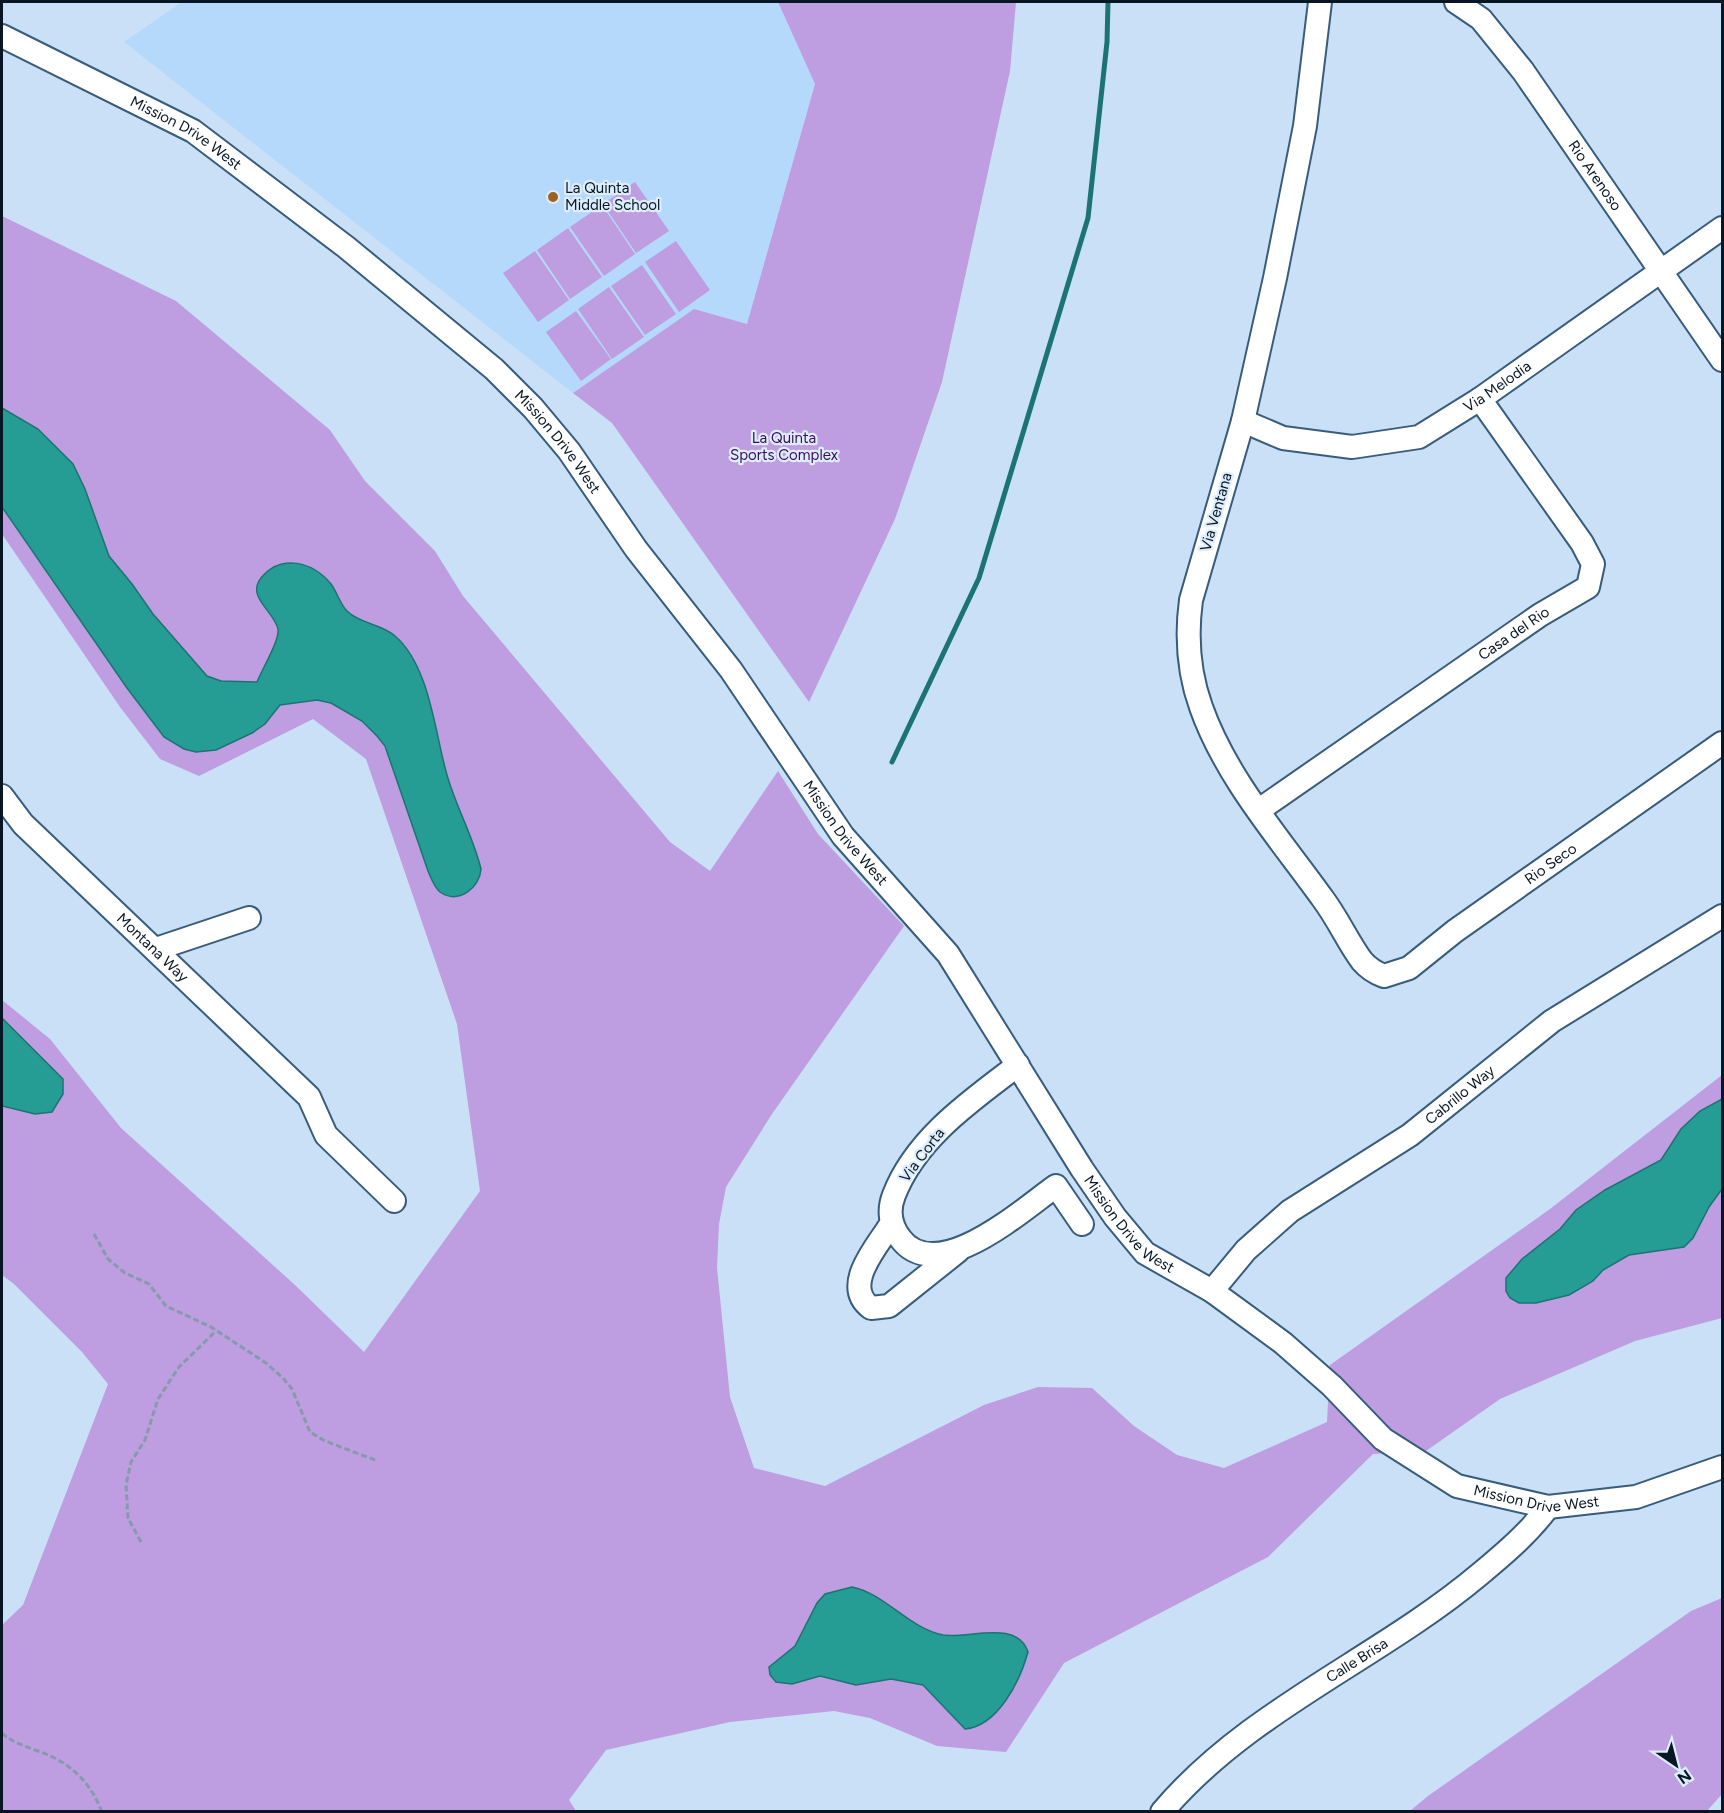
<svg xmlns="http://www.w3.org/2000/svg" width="1724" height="1813" font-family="Figtree,sans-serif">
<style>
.built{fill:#b5d9fb}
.green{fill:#be9de0}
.water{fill:#259d94;stroke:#1c7472;stroke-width:1.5}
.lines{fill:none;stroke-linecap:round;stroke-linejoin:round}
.stream{stroke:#1c7472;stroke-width:5}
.minor-casing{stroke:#385c7c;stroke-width:26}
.path{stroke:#869aad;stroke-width:3;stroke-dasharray:6 3;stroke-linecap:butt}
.minor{stroke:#fff;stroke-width:22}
.poi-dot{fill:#9b631e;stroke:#ddedfc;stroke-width:2}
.labels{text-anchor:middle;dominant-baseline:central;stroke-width:4.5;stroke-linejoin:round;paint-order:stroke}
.street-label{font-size:15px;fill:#071622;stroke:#ddedfc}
.poi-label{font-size:15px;fill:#071622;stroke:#ddedfc;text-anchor:start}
.park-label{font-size:15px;fill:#3a0d58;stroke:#ddedfc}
</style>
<rect width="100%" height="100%" fill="#c9e0f7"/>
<path class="built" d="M182 2H778L815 84 747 324 694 309 573 393 124 42Z"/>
<g class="green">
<path d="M778 2H1016L1010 71 942 382 895 519 809 702 612 423 573 393 694 309 747 324 815 84Z"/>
<path d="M635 182 669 231 636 253 603 204Z"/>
<path d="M602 205 635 254 604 276 570 227Z"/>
<path d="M2 216 176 301 330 430 365 481 435 551 463 596 670 842 710 871 778 771 818 834 904 926 772 1114 726 1187 719 1224 717 1268 730 1397 754 1468 825 1486 984 1405 1038 1387 1092 1388 1134 1426 1177 1455 1224 1468 1327 1422 1330 1365 1550 1209 1722 1075V1318L1635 1341 1500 1399 1426 1451 1373 1454 1268 1557 1064 1663 1006 1752 937 1746 870 1718 834 1711 730 1722 606 1750 569 1800 576 1811H2V1625L23 1605 108 1384 82 1352 14 1284 2 1275V1000L50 1039 121 1128 295 1285 364 1352 480 1191 457 1024 366 759 313 719 199 776 160 759 120 707 2 534Z"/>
<path d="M568 228 602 277 570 299 537 250Z"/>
<path d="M676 241 710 290 679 312 645 262Z"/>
<path d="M535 251 569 300 538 322 503 273Z"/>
<path d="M642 265 676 314 645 335 611 286Z"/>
<path d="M609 287 644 337 612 359 578 309Z"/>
<path d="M576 311 611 359 581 381 546 332Z"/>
<path d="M1722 1598V1794L1707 1811H1410L1428 1796 1691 1611Z"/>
</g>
<g class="water">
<path d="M2 408 38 429 73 464 85 489 109 556 132 584 153 614 207 676 221 681 257 682C262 669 280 640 278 629 274 611 246 597 261 578 281 553 313 562 331 584 337 592 340 604 347 611 360 624 382 624 395 636 430 666 435 734 447 775 456 807 473 836 481 869 480 887 459 905 440 892 434 887 431 878 428 871L385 746 377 736 362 721 331 703 317 700 280 705 265 724 252 733 216 750 196 752 184 749 164 737 127 688 2 507Z"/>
<path d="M2 1018 63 1079V1094L52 1112 35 1114 2 1106Z"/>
<path d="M1722 1099V1189L1709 1207 1693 1238 1684 1247 1629 1255 1603 1270 1593 1281 1569 1295 1536 1303H1519L1510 1298 1506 1291V1278L1522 1259 1560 1229 1576 1210 1605 1190 1661 1160 1681 1129 1700 1111Z"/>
<path d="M852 1587C886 1594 908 1628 943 1635 969 1639 1017 1619 1028 1652 1020 1681 998 1726 965 1729L923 1685 891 1679 856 1685 820 1676 792 1684 776 1682 770 1675 769 1667 795 1646 817 1603 825 1594Z"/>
</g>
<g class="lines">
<path class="stream" d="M892 762 979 578 1088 218 1107 42 1108 2"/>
<g class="minor-casing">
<g id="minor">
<path id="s1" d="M1320 2 1305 126 1275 278 1243 421 1191 600C1186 637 1188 671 1201 707 1226 778 1280 839 1323 899 1338 919 1348 942 1362 961 1368 968 1376 973 1384 976L1409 968 1455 931 1722 743"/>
<path id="s2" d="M1456 2 1481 19 1523 71 1722 360"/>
<path id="s3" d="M2 36 193 131 346 247 494 369 533 408 569 451 636 549 731 670 843 836 948 954 1082 1169 1115 1217 1145 1253 1212 1291 1283 1343 1332 1386 1383 1439 1457 1486 1548 1507 1636 1497 1722 1467"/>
<path id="s4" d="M1243 421 1283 438 1352 447 1419 437 1480 399 1722 228"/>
<path id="s5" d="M2 796 23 824 309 1097 326 1135 394 1201"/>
<path id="s6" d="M1259 810 1540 615 1588 587 1593 564 1582 543 1480 399"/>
<path d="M156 949 249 918"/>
<path d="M1018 1065C972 1100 916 1138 894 1195 888 1210 890 1225 900 1238 936 1288 1023 1209 1056 1186L1082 1224"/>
<path d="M891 1224C877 1247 841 1285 871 1308L889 1306 958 1251"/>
<path id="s7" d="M1212 1291 1246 1250 1290 1211 1410 1135 1552 1021 1722 916"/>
<path id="s8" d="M1162 1812C1248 1710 1379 1659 1480 1574 1504 1554 1529 1533 1548 1507"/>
</g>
</g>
<g class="path">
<path d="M94 1234 108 1259 125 1273 149 1284 166 1306 211 1327 266 1363 283 1378 292 1389 310 1432 325 1441 375 1460"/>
<path d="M141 1542 128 1518 126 1485 131 1462 145 1440 158 1399 179 1367 216 1331"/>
<path d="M2 1733C11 1742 23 1745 35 1750 68 1761 89 1779 102 1812"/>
</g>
<use href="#minor" class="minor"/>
</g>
<circle class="poi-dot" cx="553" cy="197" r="6"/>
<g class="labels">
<g class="street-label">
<text stroke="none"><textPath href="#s3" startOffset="208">Mission Drive West</textPath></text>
<text stroke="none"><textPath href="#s2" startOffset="224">Rio Arenoso</textPath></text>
<text stroke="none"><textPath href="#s4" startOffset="274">Via Melodia</textPath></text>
<text stroke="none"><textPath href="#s3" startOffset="694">Mission Drive West</textPath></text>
<text transform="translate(1216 512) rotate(-74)">Via Ventana</text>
<text stroke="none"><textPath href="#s6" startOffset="310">Casa del Rio</textPath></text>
<text stroke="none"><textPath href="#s3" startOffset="1180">Mission Drive West</textPath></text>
<text stroke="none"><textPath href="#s1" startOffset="1252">Rio Seco</textPath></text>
<text stroke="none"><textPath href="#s5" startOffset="214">Montana Way</textPath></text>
<text stroke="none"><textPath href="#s7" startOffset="318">Cabrillo Way</textPath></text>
<text transform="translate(922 1155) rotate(-53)">Via Corta</text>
<text stroke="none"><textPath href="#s3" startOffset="1666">Mission Drive West</textPath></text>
<text stroke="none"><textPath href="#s3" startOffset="2170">Mission Drive West</textPath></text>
<text stroke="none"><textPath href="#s8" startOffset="248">Calle Brisa</textPath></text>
</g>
<g class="poi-label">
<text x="565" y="188">La Quinta<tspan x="565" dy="17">Middle School</tspan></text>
</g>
<g class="park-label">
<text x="784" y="438">La Quinta<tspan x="784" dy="17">Sports Complex</tspan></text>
</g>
</g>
<rect width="1724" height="1813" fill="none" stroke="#071622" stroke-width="6"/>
<g transform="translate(1676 1765) rotate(145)" stroke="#ddedfc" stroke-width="4.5" paint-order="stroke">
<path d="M0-4.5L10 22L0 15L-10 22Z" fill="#071622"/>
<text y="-9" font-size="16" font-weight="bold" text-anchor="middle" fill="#071622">N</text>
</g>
</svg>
